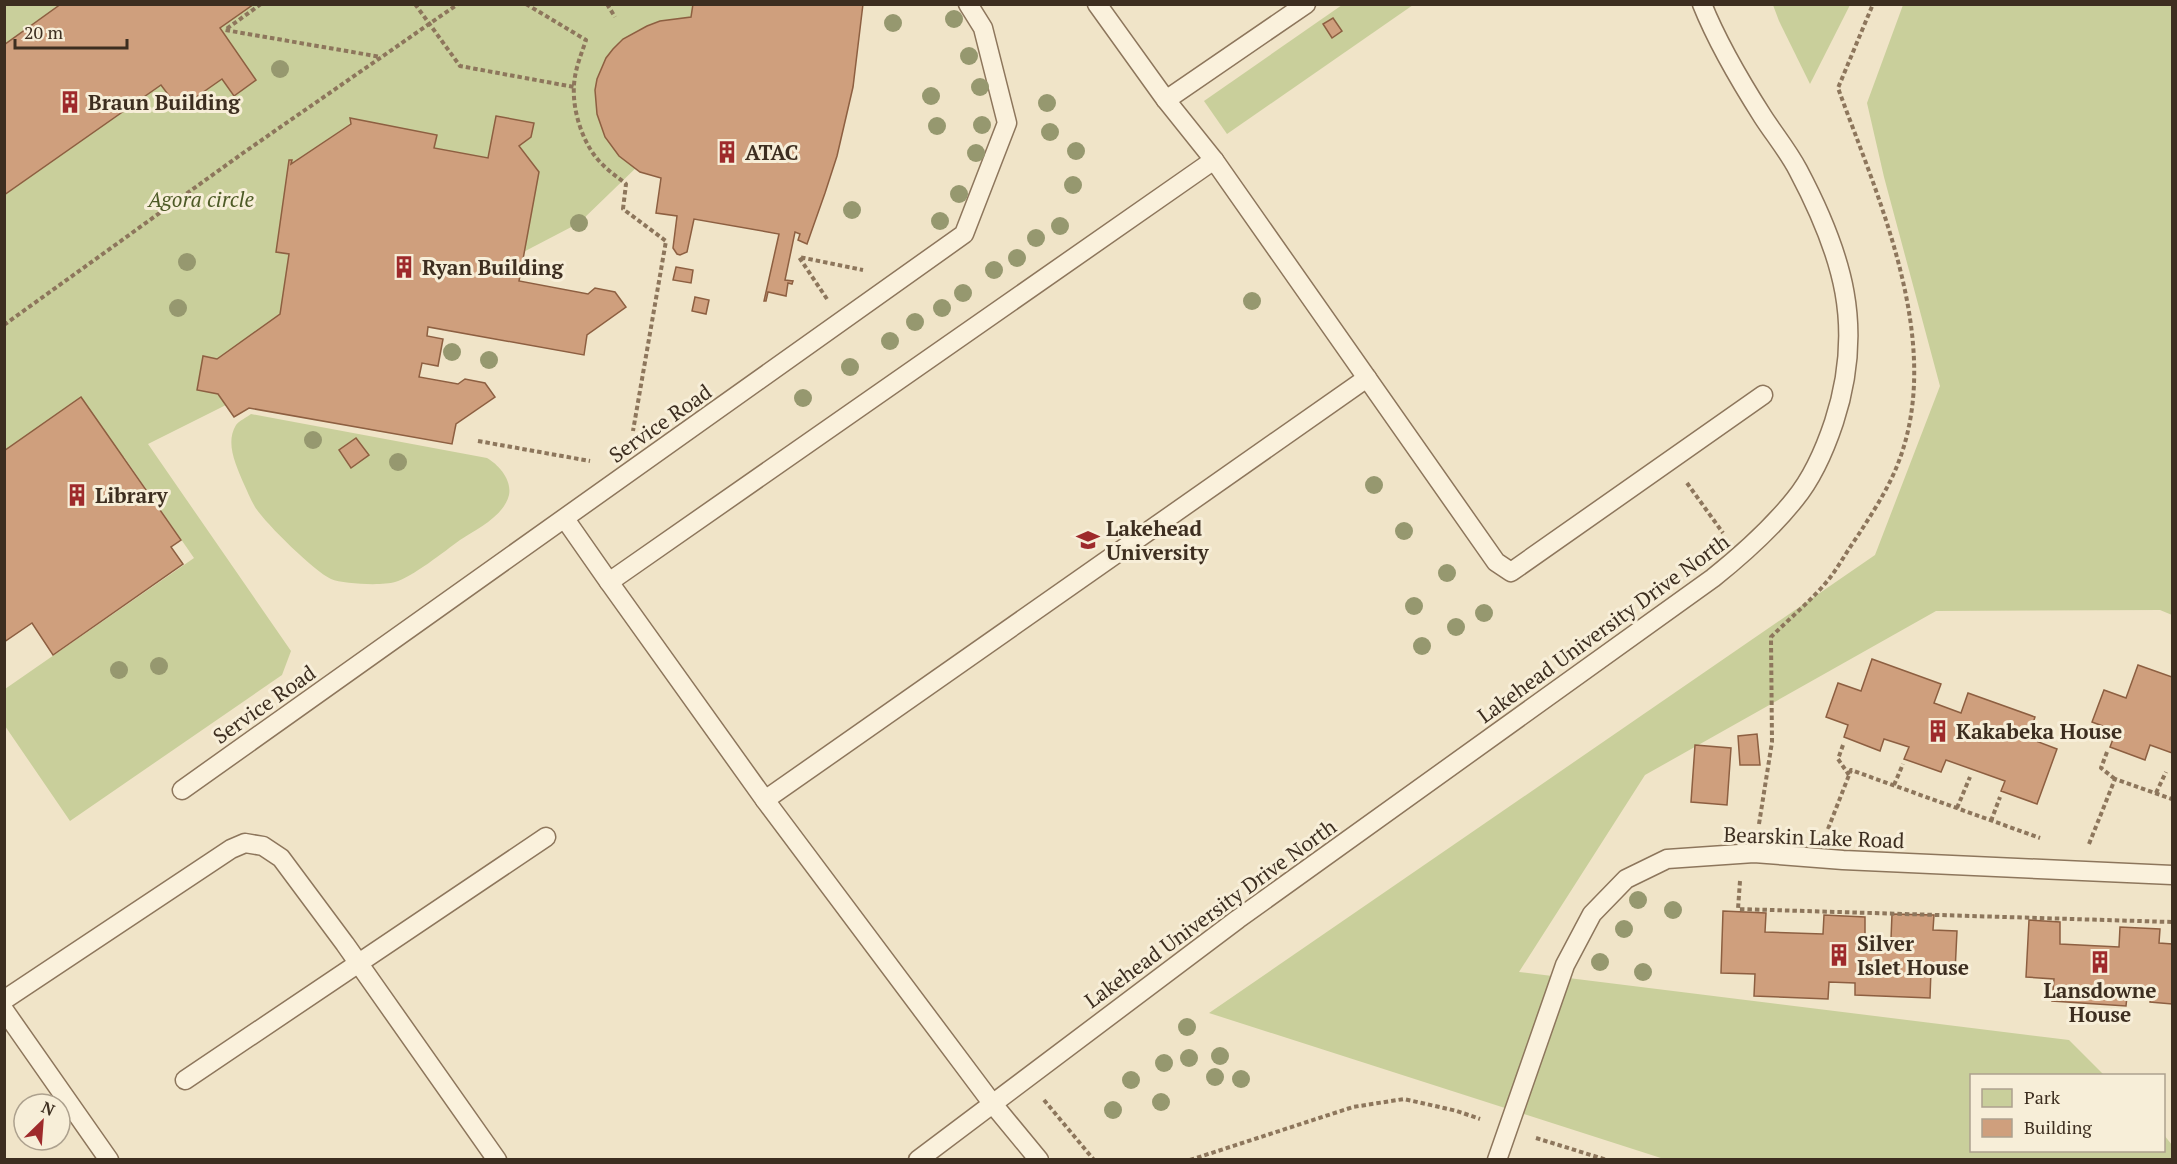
<svg xmlns="http://www.w3.org/2000/svg" width="2177" height="1164" font-family="'PT Serif',serif">
<style>
.green{fill:#c9cf9b}
.building{fill:#cf9f7d;stroke:#8d5f41;stroke-width:1.5}
.lines{fill:none;stroke-linecap:round;stroke-linejoin:round}
.service-casing{stroke:#8d765c;stroke-width:21}
.path{stroke:#8d765c;stroke-width:4;stroke-dasharray:4.5 3;stroke-linecap:butt}
.service{stroke:#faf1dc;stroke-width:18}
.tree{fill:#96986f}
.labels{text-anchor:middle;dominant-baseline:central;stroke-width:6;stroke-linejoin:round;paint-order:stroke}
.poi-label{font-size:21px;font-weight:bold;fill:#3d2e20;stroke:#f7eed8;text-anchor:start}
.park-label{font-size:21px;font-style:italic;fill:#4d5a26;stroke:#f7eed8}
.street-label{font-size:21px;fill:#3d2e20;stroke:#f7eed8}
</style>
<rect width="100%" height="100%" fill="#f0e4c8"/>
<g class="green">
<path d="M5 5H743L736 71 579 223 322 357 148 444 291 651 282 675 70 821 5 726V689L194 558 124 457 5 517Z"/>
<path d="M1342 5H1413L1227 134 1204 101Z"/>
<path d="M1773 5H1850L1810 84 1779 21Z"/>
<path d="M1903 5H2172V615L2160 610 1936 611 1645 775 1519 972 2069 1040 2104 1075 1972 1076V1150H2164V1135L2172 1145V1159H1664L1209 1013 1875 555 1940 386 1884 177 1867 103Z"/>
<path d="M251 414 487 458C499 465 512 480 509 495 504 516 477 529 460 540 445 551 411 578 395 582 382 586 343 584 331 579 314 571 265 523 255 507 250 499 247 490 243 482 236 465 225 443 236 425 239 421 247 417 251 414Z"/>
</g>
<g class="building">
<path d="M61 4H254L220 28 256 80 234 96 222 79 179 109 161 85 4 195V45Z"/>
<path d="M693 4H863L853 87 837 156 825 193 807 244 798 240 800 234 795 232 785 280 793 281 792 284 788 283 786 296 768 292 766 301H764L779 234 694 219 687 252 680 255 677 254 673 248 677 216 656 213 661 178 640 172 619 156 605 137 597 114 595 90 597 79 606 58 613 49 623 39 647 26 660 21 691 17Z"/>
<path d="M1333 18 1342 31 1332 38 1323 24Z"/>
<path d="M496 116 534 123 531 137 519 146 539 172 519 281 588 294 595 288 615 292 626 307 587 335 584 355 428 327 427 336 443 339 438 366 422 363 419 377 458 384 465 379 485 383 495 397 456 424 452 444 249 408 234 417 218 394 197 390 203 356 217 359 280 314 289 254 276 252 289 160H292L291 164 351 124 350 118 437 135 434 148 488 158Z"/>
<path d="M676 267 693 270 691 283 673 280Z"/>
<path d="M695 297 709 300 706 314 692 311Z"/>
<path d="M81 397 181 540 171 547 183 564 53 655 32 623 4 642V451Z"/>
<path d="M356 438 369 455 351 468 339 450Z"/>
<path d="M1872 659 1941 684 1934 703 1961 713 1968 693 2035 717 2028 738 2057 749 2037 804 2001 791 2005 781 1946 760 1941 772 1904 759 1909 747 1884 739 1880 751 1844 737 1848 725 1826 717 1838 683 1861 691Z"/>
<path d="M2138 665 2172 677V753L2150 745 2145 760 2110 747 2116 731 2092 722 2104 690 2126 698Z"/>
<path d="M1757 734 1760 765H1740L1738 736Z"/>
<path d="M1695 745 1731 748 1727 805 1691 802Z"/>
<path d="M1723 911 1766 913 1765 932 1823 934 1824 915 1865 917V938L1891 939 1892 914 1934 915 1933 930 1957 931 1955 972 1931 970 1930 998 1855 995V983L1829 982 1828 999 1754 996 1755 974 1721 973Z"/>
<path d="M2029 920 2060 922V944L2119 947 2120 927 2160 929 2159 943 2172 944V1004L2150 1002 2151 989 2128 987 2126 1006 2052 1001 2054 979 2026 977Z"/>
</g>
<g class="lines">
<g class="service-casing">
<g id="service">
<path d="M1097 4 1166 100 1214 160 1496 562 1511 572 1763 395"/>
<path d="M1166 100 1306 4"/>
<path d="M565 519 609 582"/>
<path d="M182 790 964 234 1007 123 983 28 968 4"/>
<path d="M765 800 1367 378"/>
<path d="M4 1000 231 849 245 843 263 846 281 858 345 944 497 1160"/>
<path d="M4 1010 109 1160"/>
<path d="M185 1080 546 837"/>
<path d="M918 1160 1238 919 1713 578C1743 554 1771 529 1795 499 1813 477 1825 449 1834 422 1865 327 1843 255 1798 170 1788 151 1774 134 1763 117 1740 81 1718 44 1702 4"/>
<path d="M1039 1160 992 1103 765 800 609 582 1214 160"/>
<path d="M1497 1160 1565 965 1592 914 1626 879 1667 859 1754 853 1843 860 2172 875"/>
</g>
</g>
<g class="path">
<path d="M261 4 225 30 381 57"/>
<path d="M415 4 460 66 574 87"/>
<path d="M526 4 586 40C581 55 575 69 574 85 572 112 584 148 604 166 611 173 619 178 626 184L623 209 666 241 633 431"/>
<path d="M607 4 615 17"/>
<path d="M827 299 799 257 863 270"/>
<path d="M4 325 243 153 458 4"/>
<path d="M478 441 590 461"/>
<path d="M1687 483 1723 533"/>
<path d="M1843 745 1838 759 1849 775"/>
<path d="M2107 752 2101 768 2115 779"/>
<path d="M1894 785 1903 764"/>
<path d="M2156 793 2166 772"/>
<path d="M1957 808 1970 777"/>
<path d="M1991 821 2000 797"/>
<path d="M1759 824 1772 742 1771 637C1790 618 1812 600 1829 579 1839 566 1847 551 1857 537 1871 515 1887 491 1897 466 1946 345 1879 201 1838 88L1873 4"/>
<path d="M1828 829 1851 770 2040 838"/>
<path d="M2089 844 2115 779 2172 799"/>
<path d="M1740 881 1738 909 2172 922"/>
<path d="M1044 1100 1094 1160"/>
<path d="M1536 1138 1607 1160"/>
<path d="M1190 1160 1353 1107 1404 1099 1457 1111 1480 1119"/>
</g>
<use href="#service" class="service"/>
</g>
<g class="tree">
<circle cx="954" cy="19" r="9"/>
<circle cx="893" cy="23" r="9"/>
<circle cx="969" cy="56" r="9"/>
<circle cx="280" cy="69" r="9"/>
<circle cx="980" cy="87" r="9"/>
<circle cx="931" cy="96" r="9"/>
<circle cx="1047" cy="103" r="9"/>
<circle cx="982" cy="125" r="9"/>
<circle cx="937" cy="126" r="9"/>
<circle cx="1050" cy="132" r="9"/>
<circle cx="1076" cy="151" r="9"/>
<circle cx="976" cy="153" r="9"/>
<circle cx="1073" cy="185" r="9"/>
<circle cx="959" cy="194" r="9"/>
<circle cx="852" cy="210" r="9"/>
<circle cx="940" cy="221" r="9"/>
<circle cx="579" cy="223" r="9"/>
<circle cx="1060" cy="226" r="9"/>
<circle cx="1036" cy="238" r="9"/>
<circle cx="1017" cy="258" r="9"/>
<circle cx="187" cy="262" r="9"/>
<circle cx="994" cy="270" r="9"/>
<circle cx="963" cy="293" r="9"/>
<circle cx="1252" cy="301" r="9"/>
<circle cx="178" cy="308" r="9"/>
<circle cx="942" cy="308" r="9"/>
<circle cx="915" cy="322" r="9"/>
<circle cx="890" cy="341" r="9"/>
<circle cx="452" cy="352" r="9"/>
<circle cx="489" cy="360" r="9"/>
<circle cx="850" cy="367" r="9"/>
<circle cx="803" cy="398" r="9"/>
<circle cx="313" cy="440" r="9"/>
<circle cx="398" cy="462" r="9"/>
<circle cx="1374" cy="485" r="9"/>
<circle cx="1404" cy="531" r="9"/>
<circle cx="1447" cy="573" r="9"/>
<circle cx="1414" cy="606" r="9"/>
<circle cx="1484" cy="613" r="9"/>
<circle cx="1456" cy="627" r="9"/>
<circle cx="1422" cy="646" r="9"/>
<circle cx="159" cy="666" r="9"/>
<circle cx="119" cy="670" r="9"/>
<circle cx="1638" cy="900" r="9"/>
<circle cx="1673" cy="910" r="9"/>
<circle cx="1624" cy="929" r="9"/>
<circle cx="1600" cy="962" r="9"/>
<circle cx="1643" cy="972" r="9"/>
<circle cx="1187" cy="1027" r="9"/>
<circle cx="1220" cy="1056" r="9"/>
<circle cx="1189" cy="1058" r="9"/>
<circle cx="1164" cy="1063" r="9"/>
<circle cx="1215" cy="1077" r="9"/>
<circle cx="1241" cy="1079" r="9"/>
<circle cx="1131" cy="1080" r="9"/>
<circle cx="1161" cy="1102" r="9"/>
<circle cx="1113" cy="1110" r="9"/>
</g>
<defs>
<g id="building-bare" transform="scale(1.8)"><path d="M-4-6H4V6H1V3H-1V6H-4ZM-2.5-4.3h1.7v1.8h-1.7ZM.8-4.3h1.7v1.8H.8ZM-2.5-1h1.7V.8h-1.7ZM.8-1h1.7V.8H.8Z" fill="#9e2a2b" stroke="#f7eed8" stroke-width="2.5" paint-order="stroke"/></g>
<g id="university-bare" transform="scale(1.8)"><path d="M0-5L7-2L0 1L-7-2ZM-4 1L0 2.5L4 1V4Q0 6-4 4Z" fill="#9e2a2b" stroke="#f7eed8" stroke-width="2.5" paint-order="stroke"/></g>
</defs>
<g fill-rule="evenodd">
<use href="#building-bare" x="70" y="102"/>
<use href="#building-bare" x="727" y="152"/>
<use href="#building-bare" x="404" y="267"/>
<use href="#building-bare" x="77" y="495"/>
<use href="#university-bare" x="1088" y="540"/>
<use href="#building-bare" x="1938" y="731"/>
<use href="#building-bare" x="1839" y="955"/>
<use href="#building-bare" x="2100" y="962"/>
</g>
<g class="labels">
<g class="poi-label">
<text x="88" y="102">Braun Building</text>
<text x="745" y="152">ATAC</text>
<text x="422" y="267">Ryan Building</text>
<text x="95" y="495">Library</text>
<text x="1106" y="528">Lakehead<tspan x="1106" dy="24">University</tspan></text>
<text x="1956" y="731">Kakabeka House</text>
<text x="1857" y="943">Silver<tspan x="1857" dy="24">Islet House</tspan></text>
<text x="2100" y="990" text-anchor="middle">Lansdowne<tspan x="2100" dy="24">House</tspan></text>
</g>
<g class="park-label">
<text x="201" y="199">Agora circle</text>
</g>
<g class="street-label">
<text transform="translate(660 423) rotate(-35)">Service Road</text>
<text transform="translate(1603 628) rotate(-36)">Lakehead University Drive North</text>
<text transform="translate(264 704) rotate(-35)">Service Road</text>
<text transform="translate(1814 837) rotate(2)">Bearskin Lake Road</text>
<text transform="translate(1210 913) rotate(-36)">Lakehead University Drive North</text>
</g>
</g>
<rect width="2177" height="1164" fill="none" stroke="#3d2e20" stroke-width="12"/>
<rect x="1970" y="1074" width="195" height="78" fill="#f7eed8" stroke="#ada18e" stroke-width="1.5"/>
<rect x="1982" y="1089" width="30" height="18" fill="#c9cf9b" stroke="#ada18e" stroke-width="1.5"/>
<text x="2024" y="1104" font-size="18" fill="#3d2e20">Park</text>
<rect x="1982" y="1119" width="30" height="18" fill="#cf9f7d" stroke="#ada18e" stroke-width="1.5"/>
<text x="2024" y="1134" font-size="18" fill="#3d2e20">Building</text>
<g transform="translate(42 1122) rotate(25)"><circle r="28" fill="#f7eed8" stroke="#ada18e" stroke-width="1.5"/>
<path d="M0-4.5L10 22L0 15L-10 22Z" fill="#9e2a2b"/>
<text y="-9" font-size="16" font-weight="bold" text-anchor="middle" fill="#3d2e20">N</text>
</g>
<path d="M15 39v9h112v-9" fill="none" stroke="#3d2e20" stroke-width="3"/>
<text x="24" y="39" font-size="18" fill="#3d2e20" stroke="#f7eed8" stroke-width="4.5" paint-order="stroke">20 m</text>
</svg>
